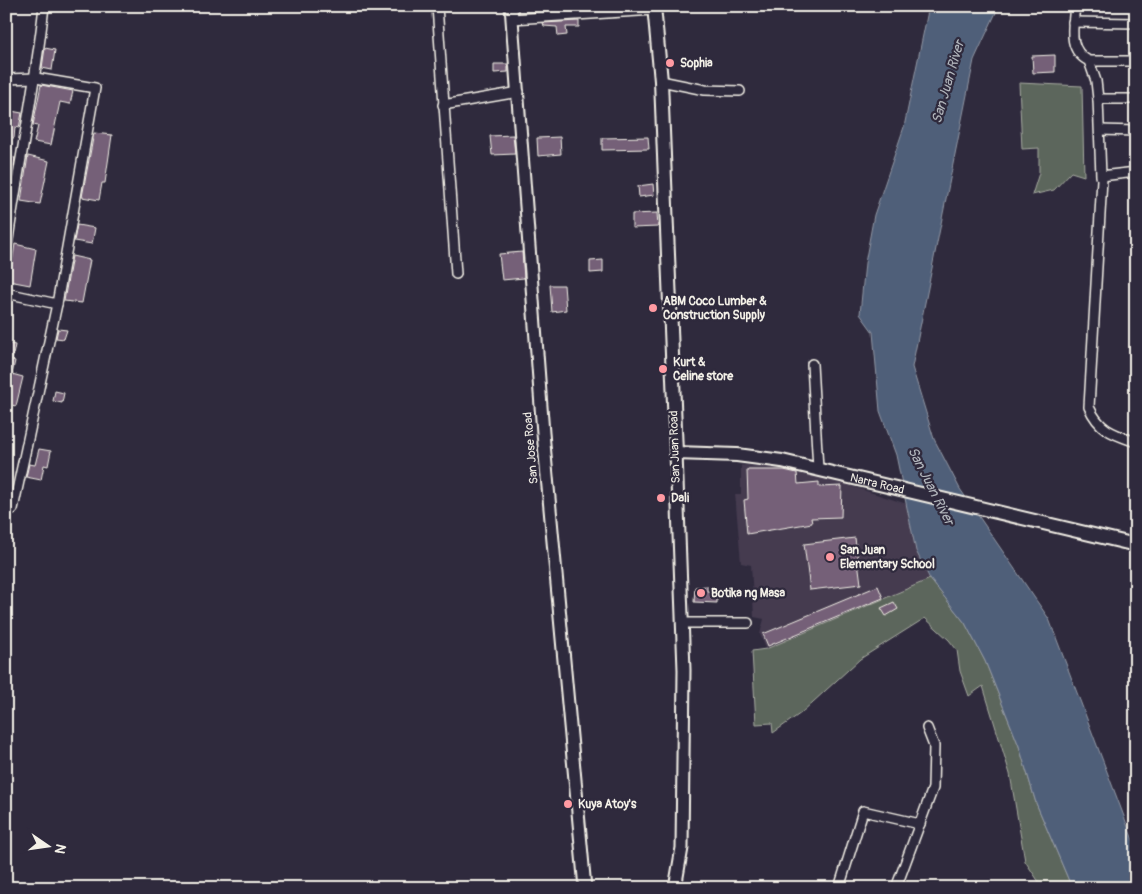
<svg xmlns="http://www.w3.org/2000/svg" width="1142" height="894" font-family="Pangolin,sans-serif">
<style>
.built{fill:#443a4f}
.green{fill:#5c665b;stroke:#a8aca2}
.water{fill:#505e79;stroke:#9299a5}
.building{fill:#756178;stroke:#f4f1e8}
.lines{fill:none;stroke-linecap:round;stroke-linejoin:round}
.minor-casing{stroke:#f4f1e8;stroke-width:12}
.tertiary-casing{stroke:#f4f1e8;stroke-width:15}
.secondary-casing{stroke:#f4f1e8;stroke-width:16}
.minor{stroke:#2f2a3d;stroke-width:9}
.tertiary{stroke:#2f2a3d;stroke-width:11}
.secondary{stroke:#2f2a3d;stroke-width:12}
.poi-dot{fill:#ff9aa2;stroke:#2f2a3d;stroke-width:2}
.labels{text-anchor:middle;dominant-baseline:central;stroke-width:4.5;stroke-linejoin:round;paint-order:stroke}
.poi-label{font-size:12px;font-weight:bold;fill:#f4f1e8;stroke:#2f2a3d;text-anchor:start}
.street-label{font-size:12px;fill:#f4f1e8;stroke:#2f2a3d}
.water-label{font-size:14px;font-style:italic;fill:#b2b6bc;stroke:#2f2a3d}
</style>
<rect width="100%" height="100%" fill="#2f2a3d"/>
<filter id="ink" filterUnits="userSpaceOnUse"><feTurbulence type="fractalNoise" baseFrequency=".02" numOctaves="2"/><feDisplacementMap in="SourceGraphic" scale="10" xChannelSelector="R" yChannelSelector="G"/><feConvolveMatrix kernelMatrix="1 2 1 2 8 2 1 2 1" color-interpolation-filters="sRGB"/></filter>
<g filter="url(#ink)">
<path class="built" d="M741 465 798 469 907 504 916 551 930 579 766 649 760 634 764 619 754 617 751 565 741 563 735 494H741Z"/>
<g class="green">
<path d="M1019 83 1082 86 1084 176 1071 172 1054 190 1032 195 1039 173V148L1022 149Z"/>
<path d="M930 579 965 623 985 661 1019 746 1036 803 1072 888H1043L1025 861 1010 774 983 686 969 696 960 671 957 650 949 640 925 618 860 659 801 713 773 733 772 723 756 724 752 651 766 649Z"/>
</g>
<path class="water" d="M929 6H999L974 60 912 367 934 439 960 489 1049 619 1136 848V888H1072L1036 803 1019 746 985 661 965 623 930 579 916 551 896 455 880 411 873 332 860 314 865 263 874 215 904 127Z"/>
<g class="building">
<path d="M579 21V27H566L567 35 558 36 557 27 544 26 543 23Z"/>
<path d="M45 48 55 50 52 70 42 68Z"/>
<path d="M1055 55V72L1033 73 1032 56Z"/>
<path d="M494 64H508V72L494 73Z"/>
<path d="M41 85 73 91 70 104 60 102 51 145 34 142 38 126 33 125Z"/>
<path d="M6 110 22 113 19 128 15 127 14 138 6 137Z"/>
<path d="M94 133 112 135 105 183H102L99 200 82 197Z"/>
<path d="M513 135 515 154 492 155 490 136Z"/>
<path d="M560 137 561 154 538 156 537 138Z"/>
<path d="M648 137 649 149 602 150V138Z"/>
<path d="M28 156 49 161 40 204 21 201Z"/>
<path d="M6 157 15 158 12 173 6 172Z"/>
<path d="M653 184 654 195 639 197 638 186Z"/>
<path d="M657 213 658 227 632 228V214Z"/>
<path d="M77 225 95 228 92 244 74 241Z"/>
<path d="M15 244 36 249 30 285 9 281Z"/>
<path d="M522 252 524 278 502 280 499 254Z"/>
<path d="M72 256 90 260 82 303 64 301Z"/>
<path d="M603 260V272L590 273V261Z"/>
<path d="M550 285H564L566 310 552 312Z"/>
<path d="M58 329 67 330 64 339 56 338Z"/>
<path d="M6 343 15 345 12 360 15 361 12 374 23 377 16 406 6 404Z"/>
<path d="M55 391 64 393 62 403 53 401Z"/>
<path d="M39 449 51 451 48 466 44 465 41 480 26 477 29 464 35 465Z"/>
<path d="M747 470H784L797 473 798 484 819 482V487L842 486 841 517 811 518 812 523 747 534 744 500 748 499Z"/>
<path d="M855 538 861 584 810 590 804 544Z"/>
<path d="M707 586V591L717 592V603L694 602 695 587Z"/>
<path d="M878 586 883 598 768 646 763 634Z"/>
<path d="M894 602 898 609 886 616 881 608Z"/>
</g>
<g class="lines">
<g class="minor-casing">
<g id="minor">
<path d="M437 6 456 274"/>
<path d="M1075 6C1073 27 1067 50 1089 61L1096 81 1098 99 1101 176 1136 172"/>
<path d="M512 19 655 10"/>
<path d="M1073 22 1136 23"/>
<path d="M1089 61H1136"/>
<path d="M6 79 36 78 95 88 57 304 13 509 6 507"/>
<path d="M661 81 705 90 740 91"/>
<path d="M1098 99H1136"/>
<path d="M443 105 519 92"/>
<path d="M1100 130 1136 131"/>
<path d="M1102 179 1089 407C1099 430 1113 434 1136 442"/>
<path d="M6 254C17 171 35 90 44 6"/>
<path d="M6 293 57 304"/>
<path d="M812 364 818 469"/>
<path d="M682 623H748"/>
<path d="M839 888 863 811 920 824"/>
<path d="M896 888 933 788 934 746 927 728"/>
</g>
</g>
<g class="tertiary-casing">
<g id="tertiary">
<path d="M511 6 543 433 585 888"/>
<path d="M675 888 682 848 684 670 676 453"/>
</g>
</g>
<g class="secondary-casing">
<g id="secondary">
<path id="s1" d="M654 6 661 81 676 453 737 455 782 461 1136 545"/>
</g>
</g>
<use href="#minor" class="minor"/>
<use href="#tertiary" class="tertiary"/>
<use href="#secondary" class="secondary"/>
</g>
</g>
<g class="poi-dot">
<circle cx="670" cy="63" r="5"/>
<circle cx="653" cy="308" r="5"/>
<circle cx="663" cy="369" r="5"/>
<circle cx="661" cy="498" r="5"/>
<circle cx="830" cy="557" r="5"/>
<circle cx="701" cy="593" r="5"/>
<circle cx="568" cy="804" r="5"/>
</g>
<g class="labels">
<g class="poi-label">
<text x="680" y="63">Sophia</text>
<text x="663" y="301">ABM Coco Lumber &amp;<tspan x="663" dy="14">Construction Supply</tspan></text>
<text x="673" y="362">Kurt &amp;<tspan x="673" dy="14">Celine store</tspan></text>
<text x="671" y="498">Dali</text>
<text x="840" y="550">San Juan<tspan x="840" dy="14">Elementary School</tspan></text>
<text x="711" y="593">Botika ng Masa</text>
<text x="578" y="804">Kuya Atoy's</text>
</g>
<g class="street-label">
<text transform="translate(675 447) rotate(-92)">San Juan Road</text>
<text transform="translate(531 448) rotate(-95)">San Jose Road</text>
<text stroke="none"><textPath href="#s1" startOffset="652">Narra Road</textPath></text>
</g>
<g class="water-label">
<text transform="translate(948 82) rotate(-74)">San Juan River</text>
<text transform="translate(931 486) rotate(63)">San Juan River</text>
</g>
</g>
<rect width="1142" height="894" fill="none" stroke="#2f2a3d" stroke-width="25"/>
<rect x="12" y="12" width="1117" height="869" fill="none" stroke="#f4f1e8" stroke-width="2" filter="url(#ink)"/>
<g transform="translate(48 846) rotate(103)" stroke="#2f2a3d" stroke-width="4" paint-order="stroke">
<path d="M0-4L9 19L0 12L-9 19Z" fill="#f4f1e8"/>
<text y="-8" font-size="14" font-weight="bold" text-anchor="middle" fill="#f4f1e8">N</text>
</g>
</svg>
